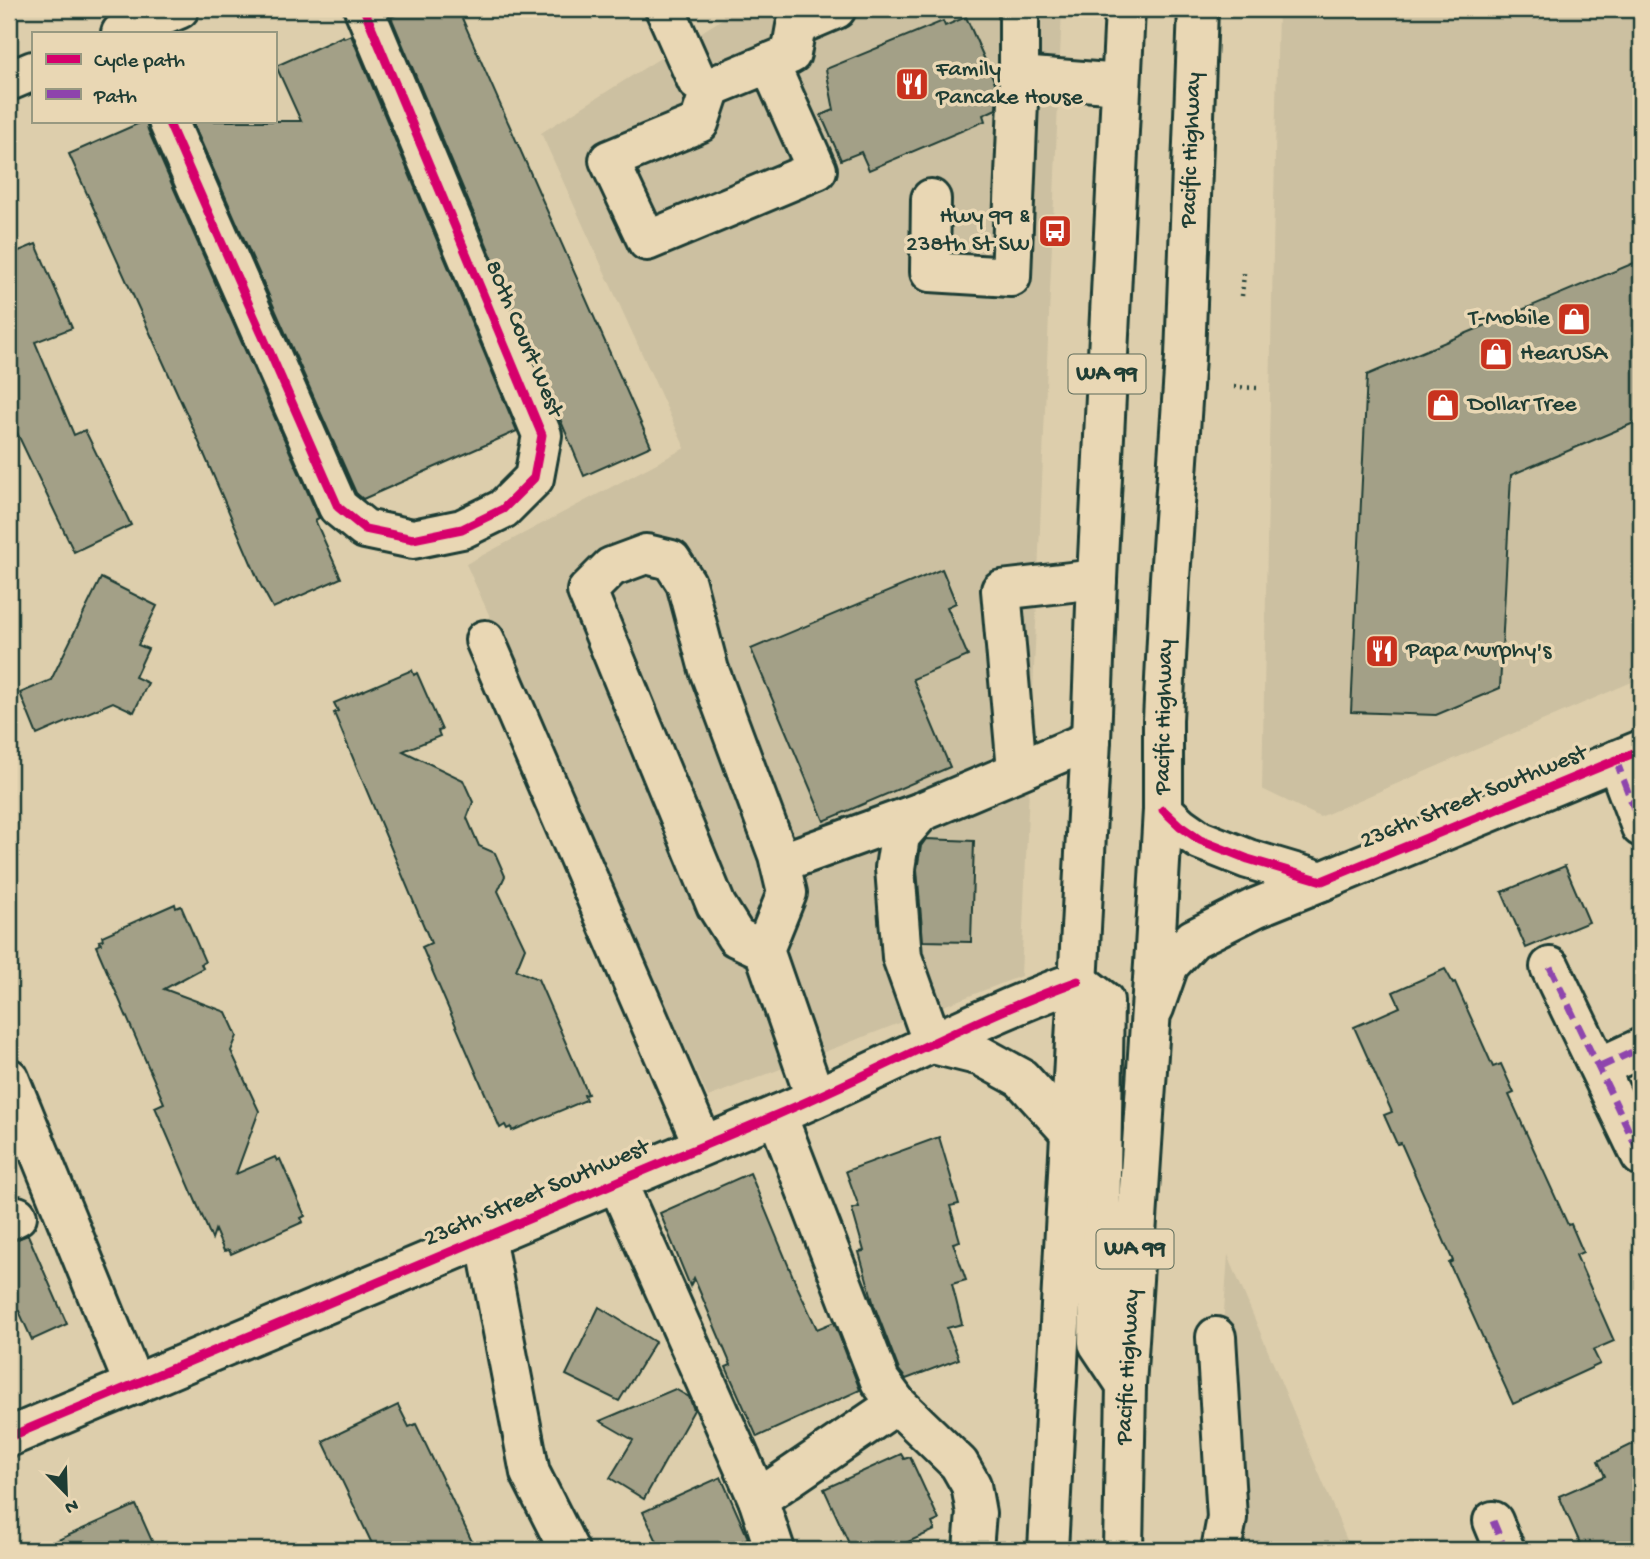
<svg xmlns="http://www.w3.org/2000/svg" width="1650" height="1559" font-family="'Gochi Hand',sans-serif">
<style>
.built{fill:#ccc0a1}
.building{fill:#a3a087;stroke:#1f3d34;stroke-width:2}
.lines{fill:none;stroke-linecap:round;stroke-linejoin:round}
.minor-casing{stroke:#1f3d34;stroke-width:44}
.major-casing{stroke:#1f3d34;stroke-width:44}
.highway-casing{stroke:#1f3d34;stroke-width:44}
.path{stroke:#1f3d34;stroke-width:4.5;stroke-dasharray:2 5;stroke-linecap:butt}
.minor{stroke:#e9d7b4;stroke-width:38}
.major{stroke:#e9d7b4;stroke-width:38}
.highway{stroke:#e9d7b4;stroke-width:38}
.quiet{stroke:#8e44ad;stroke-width:7;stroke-dasharray:14 7;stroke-linecap:butt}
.cycleway-casing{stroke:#e9d7b4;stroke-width:13}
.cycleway{stroke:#d6006c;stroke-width:9}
.labels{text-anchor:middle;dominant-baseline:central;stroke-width:7;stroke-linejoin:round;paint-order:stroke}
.shield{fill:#e9d7b4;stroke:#5c6b5a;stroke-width:2}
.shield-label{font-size:23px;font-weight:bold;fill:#1f3d34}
.poi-label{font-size:24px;fill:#1f3d34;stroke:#e9d7b4;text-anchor:start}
.street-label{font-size:24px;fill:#1f3d34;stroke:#e9d7b4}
</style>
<rect width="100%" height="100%" fill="#ddceac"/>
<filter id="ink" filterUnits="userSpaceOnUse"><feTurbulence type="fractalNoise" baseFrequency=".0143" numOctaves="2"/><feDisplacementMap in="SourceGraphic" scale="14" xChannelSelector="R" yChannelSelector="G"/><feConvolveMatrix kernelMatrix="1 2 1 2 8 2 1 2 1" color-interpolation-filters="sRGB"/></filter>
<g filter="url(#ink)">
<g class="built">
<path d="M721 9H1062L1021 976 708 1097 466 564 685 448 541 133 724 18Z"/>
<path d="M1278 9H1641V678L1320 817 1262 789Z"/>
<path d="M1228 1255 1351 1550H1207Z"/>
</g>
<g class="building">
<path d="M409 9H458L651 446 584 476 391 17Z"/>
<path d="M966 17 997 87 996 109 983 115 985 121 869 170 861 152 841 160 821 115 834 110 826 69 943 21 945 26Z"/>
<path d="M351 35 517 431 363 499 356 493 192 121H301L276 66 343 36 344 38Z"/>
<path d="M144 121H146L148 130 319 518 315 520 341 578 273 608 260 584 189 419 69 154Z"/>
<path d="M36 244 72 328 35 342 74 435 85 430 131 525 74 552 9 416V255Z"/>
<path d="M1641 260V420L1511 475 1500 688 1436 715 1351 712 1367 375Z"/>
<path d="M942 569 956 603 947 607 968 656 913 679 950 767 824 821 751 649Z"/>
<path d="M101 578 157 606 138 645 148 649 135 677 148 683 134 712 113 702 37 735 20 693 51 680Z"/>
<path d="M412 670 414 675 417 673 442 730 438 731 440 736 403 751 463 780 473 802 467 818 479 846 495 853 505 876 498 891 525 948 516 970 538 979 588 1094 584 1095 586 1100 512 1131 511 1127 507 1129 505 1125 500 1128 422 947 431 943 334 713 338 711 334 703Z"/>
<path d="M926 839 974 841 971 942 923 941 917 869 921 846Z"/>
<path d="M1565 866 1589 922 1526 948 1502 892Z"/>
<path d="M175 904 176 908 181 906 205 962 201 964 203 968 164 989 226 1012 237 1036 231 1051 259 1111 236 1174 275 1157 277 1161 280 1159 305 1216 301 1218 303 1222 231 1254 229 1250 224 1251 215 1230 212 1239 155 1107 164 1103 96 946 101 944 99 941 103 940 102 936Z"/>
<path d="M1445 969 1453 983 1455 982 1493 1067 1501 1064 1514 1093 1509 1095 1568 1225 1571 1224 1583 1252 1576 1255 1614 1341 1593 1350 1600 1364 1513 1404 1449 1263 1453 1261 1401 1143 1397 1144 1384 1115 1392 1112 1354 1027 1400 1007 1393 992Z"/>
<path d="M939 1137 959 1204 950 1206 960 1241 953 1243 966 1280 952 1284 962 1324 947 1328 959 1359 906 1379 899 1370 874 1305 859 1252 864 1251 852 1209 859 1207 846 1171Z"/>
<path d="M750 1173 796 1284 817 1329 834 1322 860 1390 757 1437 726 1367 731 1365 694 1278 690 1286 660 1213Z"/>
<path d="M28 1235 67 1324 32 1340 19 1311 9 1315V1242Z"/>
<path d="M599 1307 655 1342 619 1401 566 1375Z"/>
<path d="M675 1389 689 1397 694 1410 644 1499 610 1478 633 1440 600 1421Z"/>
<path d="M398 1405 409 1427 416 1424 476 1550H375L323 1441Z"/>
<path d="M1641 1440V1550H1583L1559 1496 1605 1476 1598 1461Z"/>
<path d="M901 1454 904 1459 910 1457 939 1520 932 1523 935 1530 890 1550H852L824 1489Z"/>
<path d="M721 1477 748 1538 723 1550H661L643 1512Z"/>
<path d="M136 1505 156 1550H36Z"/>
</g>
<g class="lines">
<g class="minor-casing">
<g id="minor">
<path d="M665 9 697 81 711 87 791 54 796 26 836 9"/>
<path d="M121 33 179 9"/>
<path d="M1019 76 1121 84"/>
<path d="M9 81 33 71"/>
<path d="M711 87 699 123 609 160 647 241 817 170 769 63"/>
<path d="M168 121 338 507 365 529 413 539 462 529 503 509 534 478 542 435 364 9"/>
<path d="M931 199 930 272 1011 277 1019 76V9"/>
<path d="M485 640 703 1145"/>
<path d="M1616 760 1641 827"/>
<path d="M1017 770 1001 590 1097 579"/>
<path d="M1163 810 1180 826 1200 840 1248 859 1322 881 1641 750"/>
<path d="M780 863 921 812"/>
<path d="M764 950 787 893 778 855 709 670 686 583 671 560 646 554 611 567 587 591 716 905 736 937 764 950 815 1097"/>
<path d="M1550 967 1641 1156"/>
<path d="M933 1044 902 957 895 868 900 836 921 812 1091 740"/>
<path d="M933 1044 981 1056 1021 1078 1070 1132"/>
<path d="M1600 1067 1641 1048"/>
<path d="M9 1078 134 1385"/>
<path d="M777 1115 880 1381 897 1404 959 1464 971 1485 976 1513 973 1550"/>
<path d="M617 1182 758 1499 775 1550"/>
<path d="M9 1220 17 1216"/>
<path d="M485 1237 530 1473 569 1550"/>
<path d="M1216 1337 1227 1518 1221 1550"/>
<path d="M9 1437C264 1330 519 1223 774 1116 876 1073 974 1018 1078 981"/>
<path d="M758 1499 897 1404"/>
<path d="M1493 1521 1505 1550"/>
</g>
</g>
<g class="major-casing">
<g id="major">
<path d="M1078 981 1104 1001 1098 1343 1126 1385"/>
<path d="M1154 1008 1169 965 1193 939 1255 908 1322 881"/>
</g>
</g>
<g class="highway-casing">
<g id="highway">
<path d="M1048 1550 1091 740 1097 579 1125 9"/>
<path d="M1123 1550 1126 1385 1155 949 1163 810V720L1170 578 1185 357 1198 9"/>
</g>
</g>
<g class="path">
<path d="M1242 296 1244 273"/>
<path d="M1234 387 1258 388"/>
</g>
<use href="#minor" class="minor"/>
<use href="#major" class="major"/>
<use href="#highway" class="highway"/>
<g class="quiet">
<path d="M1616 760 1641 827"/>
<path d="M1550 967 1641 1156"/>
<path d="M1600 1067 1641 1048"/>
<path d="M1493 1521 1505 1550"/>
</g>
<g class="cycleway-casing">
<g id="cycleway">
<path d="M168 121 338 507 365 529 413 539 462 529 503 509 534 478 542 435 364 9"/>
<path d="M1163 810 1180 826 1200 840 1248 859 1322 881 1641 750"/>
<path d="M9 1437C264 1330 519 1223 774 1116 876 1073 974 1018 1078 981"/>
</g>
</g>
<use href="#cycleway" class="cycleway"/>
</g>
</g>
<defs>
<g id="restaurant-square" transform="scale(1.75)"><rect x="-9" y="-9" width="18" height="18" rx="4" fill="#c8321e" stroke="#e9d7b4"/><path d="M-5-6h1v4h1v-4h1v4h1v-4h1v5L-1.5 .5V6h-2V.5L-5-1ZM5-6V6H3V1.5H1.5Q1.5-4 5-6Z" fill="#fff"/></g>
<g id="bus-square" transform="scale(1.75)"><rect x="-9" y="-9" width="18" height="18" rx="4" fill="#c8321e" stroke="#e9d7b4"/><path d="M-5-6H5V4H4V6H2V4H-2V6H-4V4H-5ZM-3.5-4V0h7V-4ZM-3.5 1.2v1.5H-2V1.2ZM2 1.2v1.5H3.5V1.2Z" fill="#fff"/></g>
<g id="shop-square" transform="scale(1.75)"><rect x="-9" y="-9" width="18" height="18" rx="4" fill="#c8321e" stroke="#e9d7b4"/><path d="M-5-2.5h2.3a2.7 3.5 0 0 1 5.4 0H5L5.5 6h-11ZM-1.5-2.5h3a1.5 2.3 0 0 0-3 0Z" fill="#fff"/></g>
</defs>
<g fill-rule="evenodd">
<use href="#restaurant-square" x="912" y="84"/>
<use href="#bus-square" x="1055" y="231"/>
<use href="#shop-square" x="1574" y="319"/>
<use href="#shop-square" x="1496" y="354"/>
<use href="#shop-square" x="1443" y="405"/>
<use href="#restaurant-square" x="1382" y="651"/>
</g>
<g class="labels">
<g class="shield">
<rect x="1068.5" y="354.5" width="77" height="39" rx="5"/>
<rect x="1096.5" y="1229.5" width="77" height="39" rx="5"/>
</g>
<g class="shield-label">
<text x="1107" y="374">WA 99</text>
<text x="1135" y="1249">WA 99</text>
</g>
<g class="poi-label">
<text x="936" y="70">Family<tspan x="936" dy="28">Pancake House</tspan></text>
<text x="1030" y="217" text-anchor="end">Hwy 99 &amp;<tspan x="1030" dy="28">238th St SW</tspan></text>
<text x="1550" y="319" text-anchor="end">T-Mobile</text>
<text x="1520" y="354">HearUSA</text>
<text x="1468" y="405">Dollar Tree</text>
<text x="1406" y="651">Papa Murphy's</text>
</g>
<g class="street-label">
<text transform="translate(1192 150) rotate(-88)">Pacific Highway</text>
<text transform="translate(523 339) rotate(67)">80th Court West</text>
<text transform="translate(1165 717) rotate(-89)">Pacific Highway</text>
<text transform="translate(1474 798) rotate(-22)">236th Street Southwest</text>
<text transform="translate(537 1194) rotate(-23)">236th Street Southwest</text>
<text transform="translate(1129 1367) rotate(-87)">Pacific Highway</text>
</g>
</g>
<rect width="1650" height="1559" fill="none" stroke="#e9d7b4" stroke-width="35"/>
<rect x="18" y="18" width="1615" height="1524" fill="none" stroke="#1f3d34" stroke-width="2.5" filter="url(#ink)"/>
<rect x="32" y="32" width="245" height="91" fill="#e9d7b4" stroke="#989981" stroke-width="2"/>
<rect x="46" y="54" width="35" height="10" fill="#d6006c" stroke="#989981" stroke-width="2"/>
<text x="94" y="66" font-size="21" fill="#1f3d34">Cycle path</text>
<rect x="46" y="89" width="35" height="10" fill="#8e44ad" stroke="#989981" stroke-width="2"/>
<text x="94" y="102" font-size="21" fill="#1f3d34">Path</text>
<g transform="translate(66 1493) rotate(157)" stroke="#e9d7b4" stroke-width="5" paint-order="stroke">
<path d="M0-5L12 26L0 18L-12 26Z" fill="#1f3d34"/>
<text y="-10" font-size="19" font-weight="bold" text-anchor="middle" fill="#1f3d34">N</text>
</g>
</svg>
